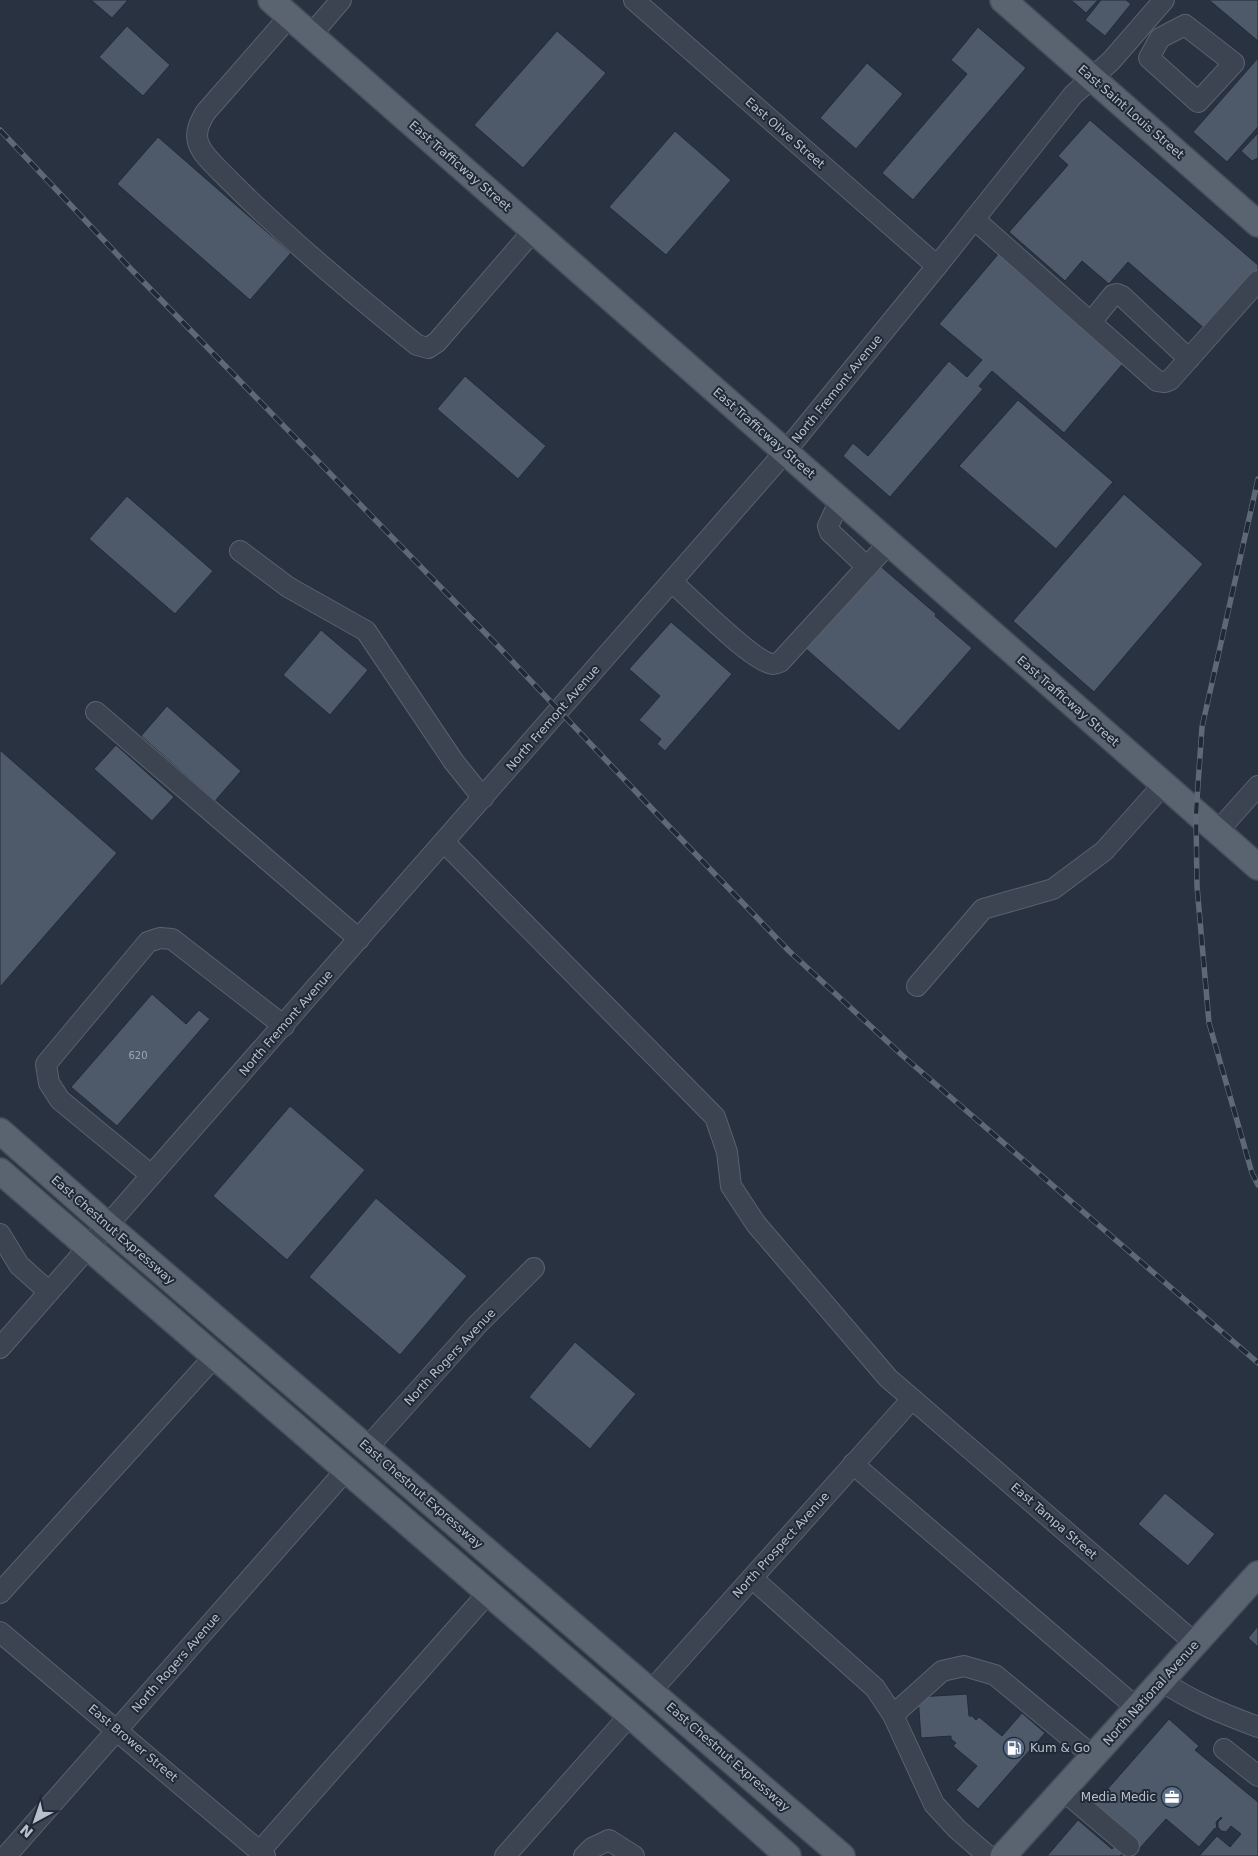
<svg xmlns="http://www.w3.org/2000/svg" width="1258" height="1856" font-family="'DejaVu Sans',sans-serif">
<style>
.building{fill:#4e5969;stroke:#222b38}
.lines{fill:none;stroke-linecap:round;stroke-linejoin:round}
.minor-casing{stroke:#5a626e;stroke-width:22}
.major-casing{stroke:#454d5a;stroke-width:28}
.minor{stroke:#3c4451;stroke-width:20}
.major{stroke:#5a6370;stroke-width:25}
.rail-casing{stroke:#5e6877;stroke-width:5.5}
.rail{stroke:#202936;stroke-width:4;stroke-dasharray:11;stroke-linecap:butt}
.labels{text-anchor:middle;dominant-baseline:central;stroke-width:4;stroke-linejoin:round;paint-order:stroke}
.number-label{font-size:10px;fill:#9ea6b2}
.street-label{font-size:12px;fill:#b9c0cb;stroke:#202936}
.poi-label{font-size:12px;fill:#b9c0cb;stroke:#202936;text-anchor:start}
</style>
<rect width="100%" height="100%" fill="#283241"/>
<g class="building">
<path d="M91 0H128L112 18Z"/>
<path d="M1071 0H1098L1086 13Z"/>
<path d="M1101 0H1126L1131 4 1105 36 1085 20Z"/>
<path d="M1209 0H1258V41Z"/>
<path d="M127 26 170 65 143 96 99 57Z"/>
<path d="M978 27 1026 68 913 200 882 173 967 74 951 60Z"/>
<path d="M557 31 606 73 523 168 474 125Z"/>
<path d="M1258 58V127L1227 162 1193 132Z"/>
<path d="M867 63 903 94 856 149 820 118Z"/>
<path d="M1090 120 1258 265V270L1206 330 1128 262 1109 284 1082 261 1065 281 1009 232 1068 165 1058 156Z"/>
<path d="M675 131 731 180 666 255 609 207Z"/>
<path d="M1258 133V158L1252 161 1241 151Z"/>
<path d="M158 137 291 253 250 300 117 184Z"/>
<path d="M1000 252 1126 360 1064 433 992 371 979 386 983 389 890 497 843 456 853 443 868 456 949 361 967 377 982 360 939 324Z"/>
<path d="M465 376 546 446 518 479 437 409Z"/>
<path d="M1018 400 1113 482 1056 549 959 466Z"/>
<path d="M1124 494 1203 564 1094 692 1013 621Z"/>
<path d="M127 496 213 571 175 614 89 539Z"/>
<path d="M878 564 936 614 935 616 972 648 899 731 805 648Z"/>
<path d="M671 622 732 674 665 751 657 744 661 739 639 720 660 696 629 669Z"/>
<path d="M321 630 368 670 330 715 283 675Z"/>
<path d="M167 706 241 771 215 801 141 736Z"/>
<path d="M116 745 174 797 152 821 94 769Z"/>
<path d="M0 750 117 853 0 987Z"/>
<path d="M152 994 186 1024 199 1010 210 1019 117 1126 71 1087Z"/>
<path d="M290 1106 365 1170 287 1260 213 1196Z"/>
<path d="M376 1198 467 1276 400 1355 309 1277Z"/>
<path d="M575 1342 636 1394 590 1449 529 1397Z"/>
<path d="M1165 1493 1215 1534 1188 1566 1138 1524Z"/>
<path d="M1258 1626V1647L1248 1638Z"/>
<path d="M967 1694 969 1716H972L976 1720 979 1717 1002 1736 1022 1713 1045 1733 978 1809 956 1790 977 1766 953 1746 956 1743 951 1739V1736L921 1738 918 1697Z"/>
<path d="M1169 1719 1199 1746 1195 1750 1258 1802V1856H1199L1217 1836 1230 1847 1241 1834 1231 1826 1226 1832 1221 1831 1218 1827V1822L1222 1818 1221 1817 1216 1822 1217 1829 1215 1828 1199 1847 1166 1819 1139 1849 1091 1808Z"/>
<path d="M1078 1820 1112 1849 1117 1843 1125 1850 1120 1856H1047Z"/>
</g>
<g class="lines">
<g class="minor-casing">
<g id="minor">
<path d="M634 0 937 266"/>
<path d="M289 17 205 113C200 122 195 131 198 142 202 156 219 169 229 180 288 239 353 293 417 345L428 348 437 342 533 231"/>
<path d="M1185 25 1234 63 1198 102 1149 58 1160 38Z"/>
<path d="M311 35 341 0"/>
<path d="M974 219 1157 381 1165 382 1170 380 1258 281"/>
<path d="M1091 322 1113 295 1117 294 1122 296 1189 359"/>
<path d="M840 500 828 526 830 532 867 567"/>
<path d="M240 551 288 587 366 631 454 762 483 798"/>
<path d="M672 582C689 597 754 663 773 664 775 664 778 663 780 662L889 543"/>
<path d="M96 712 359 939"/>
<path d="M1217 832 1258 786"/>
<path d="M444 842 715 1117 727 1152 731 1186 756 1224 888 1378 1196 1644"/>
<path d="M917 986 983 909 1053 889 1104 851 1163 785"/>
<path d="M151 1175 60 1100 49 1083 46 1064 148 942 160 938 172 939 284 1026"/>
<path d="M0 1234 19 1265 49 1292"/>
<path d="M0 1348 785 452 937 266 1073 95 1111 61 1164 0"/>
<path d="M367 1448 477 1325 534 1268"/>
<path d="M853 1464 1138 1709"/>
<path d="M752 1578 875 1688 893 1715 934 1804 957 1829 988 1856"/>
<path d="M0 1593 214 1357"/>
<path d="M0 1632 265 1856"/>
<path d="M1162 1681C1192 1702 1224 1714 1258 1727"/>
<path d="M651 1691 912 1399"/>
<path d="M893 1715 942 1671 964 1666 995 1675 1094 1757"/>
<path d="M1224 1749 1258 1776"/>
<path d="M1064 1791 1129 1846"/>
<path d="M260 1851 488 1593"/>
<path d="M6 1856 346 1470"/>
<path d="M505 1856 630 1715"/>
<path d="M584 1856 592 1848 609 1840 634 1856"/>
</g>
</g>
<g class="major-casing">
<g id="major">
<path d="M271 0 1258 867"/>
<path d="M1003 0 1258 224"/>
<path d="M0 1131 107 1225 842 1856"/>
<path d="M0 1171 630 1715 788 1856"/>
<path d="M1003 1856 1258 1574"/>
</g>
</g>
<use href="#minor" class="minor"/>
<use href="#major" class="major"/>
<g class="rail-casing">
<g id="rail">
<path d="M0 130 130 268 496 644 658 815 789 951 903 1056 1258 1363"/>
<path d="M1258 479 1202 727 1196 814 1197 886 1209 1023 1252 1173 1258 1185"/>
</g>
</g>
<use href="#rail" class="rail"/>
</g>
<defs>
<g id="fuel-disc" transform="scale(1.125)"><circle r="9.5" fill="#5c6f8a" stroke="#202936"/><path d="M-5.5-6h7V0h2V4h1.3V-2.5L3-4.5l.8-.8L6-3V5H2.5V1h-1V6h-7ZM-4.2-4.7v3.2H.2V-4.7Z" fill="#fff"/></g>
<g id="office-disc" transform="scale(1.125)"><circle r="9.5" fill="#5c6f8a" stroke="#202936"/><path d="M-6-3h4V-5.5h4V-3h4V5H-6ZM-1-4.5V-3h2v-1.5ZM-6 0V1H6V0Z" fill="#fff"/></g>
</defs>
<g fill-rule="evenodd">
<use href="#fuel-disc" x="1014" y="1748"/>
<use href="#office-disc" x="1172" y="1797"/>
</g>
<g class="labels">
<g class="number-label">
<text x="138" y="1055">620</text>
</g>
<g class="street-label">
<text transform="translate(1131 112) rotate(41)">East Saint Louis Street</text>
<text transform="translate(785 133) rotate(41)">East Olive Street</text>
<text transform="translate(460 166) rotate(41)">East Trafficway Street</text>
<text transform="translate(837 389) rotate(-51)">North Fremont Avenue</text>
<text transform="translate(764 433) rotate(41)">East Trafficway Street</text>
<text transform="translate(1068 701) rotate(41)">East Trafficway Street</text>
<text transform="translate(553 718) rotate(-49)">North Fremont Avenue</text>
<text transform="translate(286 1023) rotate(-49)">North Fremont Avenue</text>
<text transform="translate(113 1230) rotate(41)">East Chestnut Expressway</text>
<text transform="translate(450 1357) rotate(-47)">North Rogers Avenue</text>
<text transform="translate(421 1494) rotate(41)">East Chestnut Expressway</text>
<text transform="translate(1054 1521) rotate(41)">East Tampa Street</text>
<text transform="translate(781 1545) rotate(-48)">North Prospect Avenue</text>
<text transform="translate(176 1663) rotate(-49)">North Rogers Avenue</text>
<text transform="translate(1151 1693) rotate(-48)">North National Avenue</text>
<text transform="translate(133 1743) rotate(40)">East Brower Street</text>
<text transform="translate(728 1757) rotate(41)">East Chestnut Expressway</text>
</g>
<g class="poi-label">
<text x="1030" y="1748">Kum &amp; Go</text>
<text x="1156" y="1797" text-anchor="end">Media Medic</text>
</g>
</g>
<g transform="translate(35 1821) rotate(220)" stroke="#202936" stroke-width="4" paint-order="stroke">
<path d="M0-4L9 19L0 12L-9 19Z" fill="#b9c0cb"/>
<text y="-8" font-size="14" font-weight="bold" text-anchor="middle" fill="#b9c0cb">N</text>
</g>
</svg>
